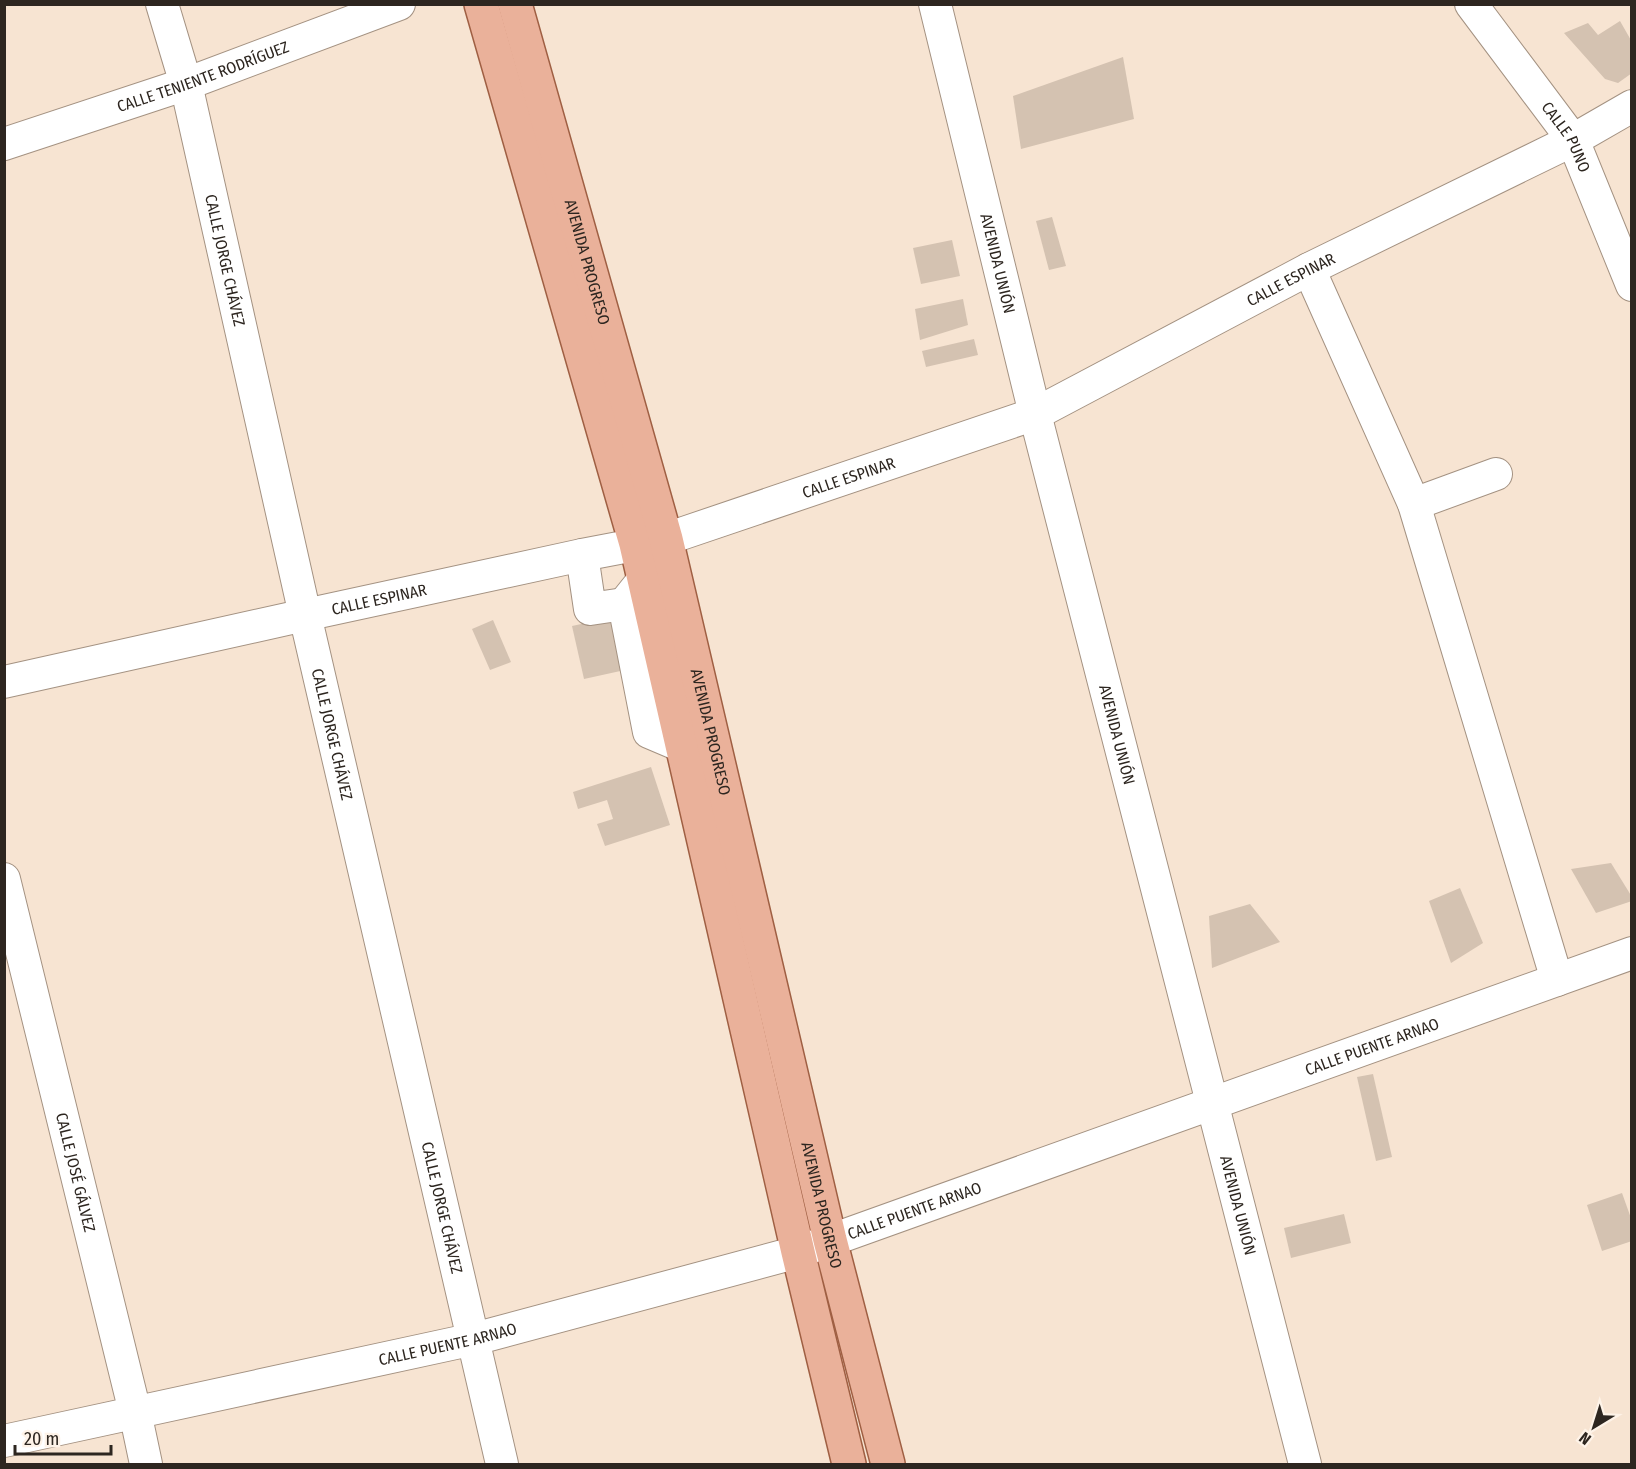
<svg xmlns="http://www.w3.org/2000/svg" width="1636" height="1469" font-family="'Fira Sans Condensed',sans-serif">
<style>
.building{fill:#d4c2b1}
.lines{fill:none;stroke-linecap:round;stroke-linejoin:round}
.minor-casing{stroke:#a49282;stroke-width:34}
.major-casing{stroke:#9f5f43;stroke-width:36}
.minor{stroke:#fff;stroke-width:32}
.major{stroke:#eab19a;stroke-width:33}
.labels{text-anchor:middle;dominant-baseline:central;stroke-width:6;stroke-linejoin:round;paint-order:stroke}
.street-label{font-size:16px;fill:#2d2620;stroke:#fef3e8}
</style>
<rect width="100%" height="100%" fill="#f7e4d2"/>
<g class="building">
<path d="M1620 21 1632 42V73L1618 83 1605 79 1564 33 1588 23 1598 35Z"/>
<path d="M1123 57 1134 119 1021 149 1013 96Z"/>
<path d="M1052 217 1066 266 1049 270 1036 221Z"/>
<path d="M952 240 960 276 921 284 913 248Z"/>
<path d="M963 299 968 325 920 340 915 309Z"/>
<path d="M974 339 978 355 926 367 922 351Z"/>
<path d="M623 615 634 668 584 679 572 626Z"/>
<path d="M493 620 511 662 490 670 472 629Z"/>
<path d="M651 767 670 825 605 846 597 824 613 819 607 800 578 809 573 792Z"/>
<path d="M1611 863 1632 897V901L1596 913 1571 869Z"/>
<path d="M1460 888 1483 943 1451 963 1429 901Z"/>
<path d="M1250 904 1280 942 1212 968 1209 916Z"/>
<path d="M1373 1074 1392 1157 1376 1161 1357 1077Z"/>
<path d="M1622 1193 1632 1221V1241L1602 1251 1587 1205Z"/>
<path d="M1344 1214 1351 1243 1291 1258 1284 1228Z"/>
</g>
<g class="lines">
<g class="minor-casing">
<g id="minor">
<path id="s1" d="M162 4 186 84 305 615 502 1464"/>
<path id="s2" d="M935 4 1035 414 1305 1464"/>
<path id="s3" d="M1471 4 1573 140 1632 285"/>
<path id="s4" d="M4 144 186 84 399 4"/>
<path d="M1309 269 1414 504 1557 980"/>
<path d="M1414 504 1496 474"/>
<path d="M582 555 590 609 624 604"/>
<path d="M644 579 624 604 649 732 682 746"/>
<path id="s5" d="M4 682 305 615 582 555 666 539 1035 414 1309 269 1573 140 1632 106"/>
<path id="s6" d="M4 879 135 1412 146 1464"/>
<path id="s7" d="M4 1441 474 1339 798 1252 1632 953"/>
</g>
</g>
<g class="major-casing">
<g id="major">
<path d="M481 4 636 544 798 1252 849 1464"/>
<path id="s8" d="M515 4 666 539 830 1240 888 1464"/>
</g>
</g>
<use href="#minor" class="minor"/>
<use href="#major" class="major"/>
</g>
<g class="labels">
<g class="street-label">
<text stroke="none"><textPath href="#s4" startOffset="210">CALLE TENIENTE RODRÍGUEZ</textPath></text>
<text stroke="none"><textPath href="#s3" startOffset="164">CALLE PUNO</textPath></text>
<text stroke="none"><textPath href="#s1" startOffset="264">CALLE JORGE CHÁVEZ</textPath></text>
<text stroke="none"><textPath href="#s8" startOffset="268">AVENIDA PROGRESO</textPath></text>
<text stroke="none"><textPath href="#s2" startOffset="267">AVENIDA UNIÓN</textPath></text>
<text stroke="none"><textPath href="#s5" startOffset="1356">CALLE ESPINAR</textPath></text>
<text stroke="none"><textPath href="#s5" startOffset="870">CALLE ESPINAR</textPath></text>
<text stroke="none"><textPath href="#s5" startOffset="384">CALLE ESPINAR</textPath></text>
<text stroke="none"><textPath href="#s8" startOffset="754">AVENIDA PROGRESO</textPath></text>
<text stroke="none"><textPath href="#s1" startOffset="750">CALLE JORGE CHÁVEZ</textPath></text>
<text stroke="none"><textPath href="#s2" startOffset="753">AVENIDA UNIÓN</textPath></text>
<text stroke="none"><textPath href="#s7" startOffset="1426">CALLE PUENTE ARNAO</textPath></text>
<text stroke="none"><textPath href="#s6" startOffset="302">CALLE JOSÉ GÁLVEZ</textPath></text>
<text stroke="none"><textPath href="#s8" startOffset="1240">AVENIDA PROGRESO</textPath></text>
<text stroke="none"><textPath href="#s2" startOffset="1239">AVENIDA UNIÓN</textPath></text>
<text stroke="none"><textPath href="#s1" startOffset="1236">CALLE JORGE CHÁVEZ</textPath></text>
<text stroke="none"><textPath href="#s7" startOffset="940">CALLE PUENTE ARNAO</textPath></text>
<text stroke="none"><textPath href="#s7" startOffset="454">CALLE PUENTE ARNAO</textPath></text>
</g>
</g>
<rect width="1636" height="1469" fill="none" stroke="#2d2620" stroke-width="12"/>
<g transform="translate(1594 1427) rotate(218)" stroke="#fef3e8" stroke-width="4.5" paint-order="stroke">
<path d="M0-4.5L10 22L0 15L-10 22Z" fill="#2d2620"/>
<text y="-9" font-size="16" font-weight="bold" text-anchor="middle" fill="#2d2620">N</text>
</g>
<path d="M15 1445v9h96v-9" fill="none" stroke="#2d2620" stroke-width="3"/>
<text x="24" y="1445" font-size="18" fill="#2d2620" stroke="#fef3e8" stroke-width="4.5" paint-order="stroke">20 m</text>
</svg>
